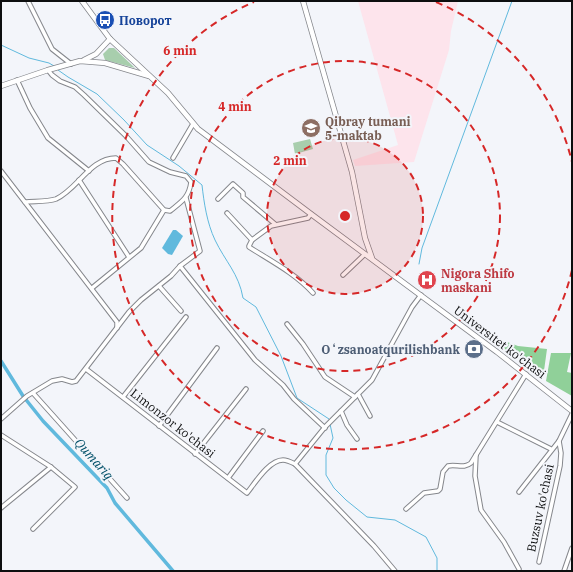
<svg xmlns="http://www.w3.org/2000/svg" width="573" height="572" font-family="'IBM Plex Serif',serif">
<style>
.industrial{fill:#fde4ec}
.green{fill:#a8cead}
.forest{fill:#90d099}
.water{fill:#60b9dd}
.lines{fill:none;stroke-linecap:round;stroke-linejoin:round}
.stream{stroke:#60b9dd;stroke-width:1}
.canal{stroke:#60b9dd;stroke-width:3.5}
.minor-casing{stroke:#85878c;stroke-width:5.5}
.secondary-casing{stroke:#85878c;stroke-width:6}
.minor{stroke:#fff;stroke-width:3.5}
.secondary{stroke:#fff;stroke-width:4.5}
.ring{fill:none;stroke:#d62828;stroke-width:2;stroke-dasharray:7 5}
.labels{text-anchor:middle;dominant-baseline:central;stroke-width:4;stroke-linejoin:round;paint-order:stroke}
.transit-label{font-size:12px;font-weight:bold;fill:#164399;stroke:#f3f5fa;text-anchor:start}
.education-label{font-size:12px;font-weight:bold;fill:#785e54;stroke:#f3f5fa;text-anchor:start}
.health-label{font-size:12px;font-weight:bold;fill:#be3a42;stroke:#f3f5fa;text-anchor:start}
.street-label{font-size:12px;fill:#0d0e0f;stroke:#f3f5fa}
.service-label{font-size:12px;font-weight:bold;fill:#4e5e75;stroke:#f3f5fa;text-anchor:end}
.water-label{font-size:13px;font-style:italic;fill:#004f68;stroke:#f3f5fa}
.centre{fill:#d62828;stroke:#f3f5fa;stroke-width:2}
.ring-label{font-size:12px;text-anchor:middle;font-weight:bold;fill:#d62828;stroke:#f3f5fa;stroke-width:4;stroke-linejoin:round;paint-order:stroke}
</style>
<rect width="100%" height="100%" fill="#f3f5fa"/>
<path class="industrial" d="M358 1H458L451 31 449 50 414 162 355 166 353 160 398 145Z"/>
<g class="green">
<path d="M109 48H114L135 68 105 60 103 54Z"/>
<path d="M310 139 313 149 295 154 293 143Z"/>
</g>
<g class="forest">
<path d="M507 342 518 346 547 349 543 378 503 348Z"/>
<path d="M551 353H571L567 372 572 373V396L546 381Z"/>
</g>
<path class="water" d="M173 230H176L183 236 172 255 168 254 162 248Z"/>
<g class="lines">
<g class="stream">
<path d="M1 45 29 58 49 63 54 66"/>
<path d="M58 70 68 77 97 94 124 120 147 145 179 166 202 185C204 203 207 223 215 240 225 261 239 274 243 298L256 307 281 356 297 398 329 419 330 421"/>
<path d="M419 264 422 248 512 1"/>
<path d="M330 424 333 438 326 455V475L334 488 346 500 367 517 395 520 426 537 437 558V571"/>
</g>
<path class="canal" d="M1 361 23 396 43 421 107 488 115 503 173 571"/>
<g class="minor-casing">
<g id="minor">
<path d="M28 1 52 49 71 64"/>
<path d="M17 80 30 108 48 138 89 171"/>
<path d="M173 158 193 124"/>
<path d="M1 171 117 322V328"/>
<path d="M79 180 129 257"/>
<path d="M218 199 233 184 243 193V197L275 224"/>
<path d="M25 202C34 201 47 202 56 199 78 189 90 158 116 158L123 164 164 210 170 211C181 202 189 198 191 182L186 176 170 172 149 162 126 136 84 95 75 87 60 81 52 75 48 70"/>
<path d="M227 213 252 240"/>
<path d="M311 214 308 218 271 226 252 240 249 246V247C271 261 296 274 313 293"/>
<path d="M180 266 255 360 283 385 294 399 325 428"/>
<path d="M343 275 365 254"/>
<path d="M159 286 181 311"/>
<path d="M92 288 141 248 164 210"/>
<path d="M287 324 303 344 325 377 355 397"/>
<path d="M86 369 247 493C255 483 269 460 283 460 287 460 291 462 295 464L374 546 395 571"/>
<path d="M33 393 127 498"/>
<path d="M358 394 370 416"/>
<path d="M123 397 186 317"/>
<path d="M341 411 347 425 357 439"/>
<path d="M1 419 27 396 52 381 62 379 72 382 76 381 129 312 141 300 171 276 180 266 200 251 186 198"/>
<path d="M497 422 551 449"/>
<path d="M159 426 217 348"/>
<path d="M1 435 51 467 75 487 33 529"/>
<path d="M195 454 246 389"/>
<path d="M476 455 475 476 481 510 504 542 519 569"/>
<path d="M295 464 325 427 372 380 412 307 421 295"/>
<path d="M228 478 263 431"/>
<path d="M519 492 559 441"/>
<path d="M1 508 51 467"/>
<path d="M406 509 424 493 438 491 440 489 443 472 448 466C456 464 464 469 471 463L526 374"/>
<path d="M539 562 560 466 561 453 559 441 572 414"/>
<path d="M564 571 572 548"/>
</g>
</g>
<g class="secondary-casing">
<g id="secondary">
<path d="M82 1 110 39 168 93 198 129 311 214 497 352 572 411"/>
<path d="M303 1 352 172 365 238 372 258"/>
<path d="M84 60 96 54 110 39"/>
<path d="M1 86 48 70 80 61 105 63 149 76"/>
</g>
</g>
<use href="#minor" class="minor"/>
<use href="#secondary" class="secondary"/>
</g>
<circle cx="345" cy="216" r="78" fill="#d62828" fill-opacity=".12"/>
<g class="ring">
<circle cx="345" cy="216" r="78"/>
<circle cx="345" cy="216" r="155"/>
<path d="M572 270A233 233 0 1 1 254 2M436 2A233 233 0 0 1 572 162"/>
</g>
<defs>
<g id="bus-disc" transform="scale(1)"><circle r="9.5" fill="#1a4fb4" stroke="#f3f5fa"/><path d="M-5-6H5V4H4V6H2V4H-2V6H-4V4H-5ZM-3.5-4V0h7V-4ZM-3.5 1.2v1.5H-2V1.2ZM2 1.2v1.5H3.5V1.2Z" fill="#fff"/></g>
<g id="school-disc" transform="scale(1)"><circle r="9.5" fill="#8d6e63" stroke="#f3f5fa"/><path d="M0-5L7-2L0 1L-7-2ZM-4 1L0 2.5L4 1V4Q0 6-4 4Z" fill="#fff"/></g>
<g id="hospital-disc" transform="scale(1)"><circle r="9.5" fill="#e0444e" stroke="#f3f5fa"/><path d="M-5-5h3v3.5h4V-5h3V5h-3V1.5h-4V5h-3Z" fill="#fff"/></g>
<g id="bank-disc" transform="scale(1)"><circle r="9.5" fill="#5c6f8a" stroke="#f3f5fa"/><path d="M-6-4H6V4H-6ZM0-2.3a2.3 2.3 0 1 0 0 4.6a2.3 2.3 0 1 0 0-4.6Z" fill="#fff"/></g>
</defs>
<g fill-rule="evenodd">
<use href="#bus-disc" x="105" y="20"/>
<use href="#school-disc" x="311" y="128"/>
<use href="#hospital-disc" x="427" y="280"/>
<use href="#bank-disc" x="474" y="349"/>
</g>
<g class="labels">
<g class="transit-label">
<text x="119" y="20">Поворот</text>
</g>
<g class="education-label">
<text x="325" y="121">Qibray tumani<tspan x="325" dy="14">5-maktab</tspan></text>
</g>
<g class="health-label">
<text x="441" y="273">Nigora Shifo<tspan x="441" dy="14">maskani</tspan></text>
</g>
<g class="street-label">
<text transform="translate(500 342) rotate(37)">Universitet ko'chasi</text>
<text transform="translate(173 423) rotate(38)">Limonzor ko'chasi</text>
<text transform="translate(540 508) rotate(-78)">Buzsuv ko'chasi</text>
</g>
<g class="service-label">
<text x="460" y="349">Oʻzsanoatqurilishbank</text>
</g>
<g class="water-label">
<text transform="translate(94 459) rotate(48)">Qumariq</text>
</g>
</g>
<circle cx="345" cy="216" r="6" class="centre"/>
<g class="ring-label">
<text x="180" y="55">6 min</text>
<text x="235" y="111">4 min</text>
<text x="290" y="165">2 min</text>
</g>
<rect width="573" height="572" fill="none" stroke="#0d0e0f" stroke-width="4"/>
</svg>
